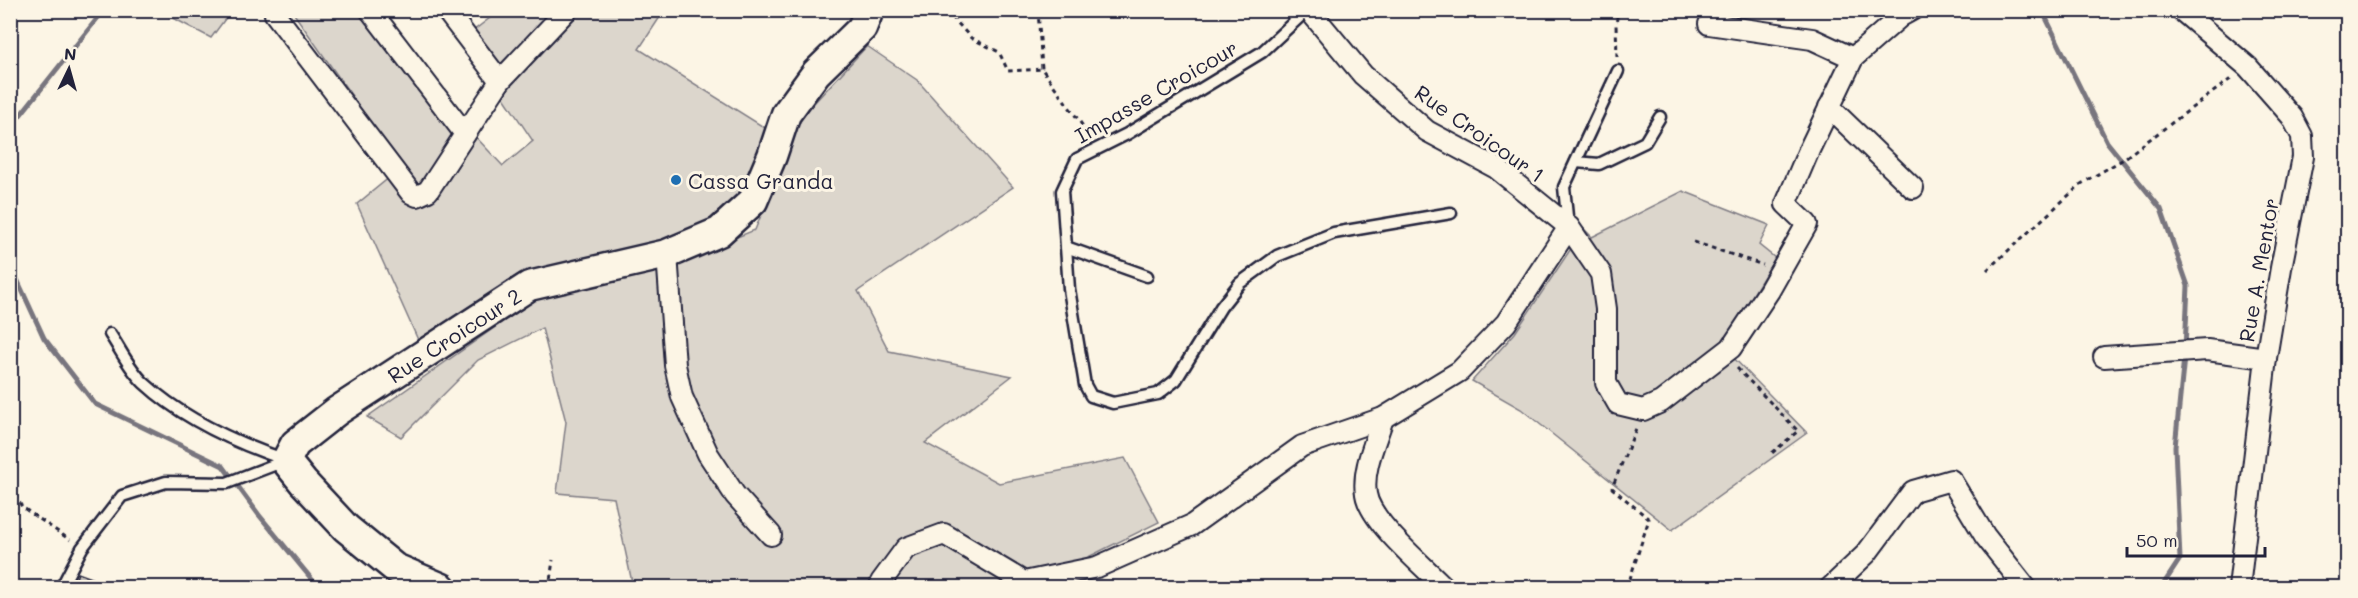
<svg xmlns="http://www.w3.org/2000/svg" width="2358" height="598" font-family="Mali,sans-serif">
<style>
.green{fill:#dcd6cc;stroke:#7f7c84;stroke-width:1.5}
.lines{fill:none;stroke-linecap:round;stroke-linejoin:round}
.stream{stroke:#78757e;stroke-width:5}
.building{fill:#c6c1bb;stroke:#22223b;stroke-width:1.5;filter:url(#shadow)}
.lane-casing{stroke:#22223b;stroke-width:15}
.street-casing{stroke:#22223b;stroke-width:24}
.secondary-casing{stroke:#22223b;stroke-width:33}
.path{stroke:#22223b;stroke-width:3;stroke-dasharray:4.5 4.5;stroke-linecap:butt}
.lane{stroke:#fcf5e5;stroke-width:10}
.street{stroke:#fcf5e5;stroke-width:20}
.secondary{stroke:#fcf5e5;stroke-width:28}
.poi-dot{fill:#1f6fb2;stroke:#fcf5e5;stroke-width:2}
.labels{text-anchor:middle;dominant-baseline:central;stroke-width:6;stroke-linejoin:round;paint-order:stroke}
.street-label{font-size:21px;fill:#22223b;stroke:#fcf5e5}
.poi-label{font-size:21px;fill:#22223b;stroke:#fcf5e5;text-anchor:start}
</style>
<defs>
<filter id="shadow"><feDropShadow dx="5.5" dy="5.5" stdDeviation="1.5" flood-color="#0004"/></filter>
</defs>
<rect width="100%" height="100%" fill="#fcf5e5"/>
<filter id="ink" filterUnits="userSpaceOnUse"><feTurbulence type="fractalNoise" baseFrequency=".0167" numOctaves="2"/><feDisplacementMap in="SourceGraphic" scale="12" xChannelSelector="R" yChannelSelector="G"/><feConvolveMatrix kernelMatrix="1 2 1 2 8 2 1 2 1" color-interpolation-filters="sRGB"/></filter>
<g filter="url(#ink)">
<g class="green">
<path d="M160 11V10L231 11 211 38Z"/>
<path d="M292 11H380L458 118 503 166 533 141 464 38 499 11H664L639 49 770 131 738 205 691 233 519 274 418 340 357 204 402 167Z"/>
<path d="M867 46 917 80 1013 187 858 291 889 351 1012 376 925 443 999 483 1125 458 1159 522 1078 562 1093 587 876 588 870 581 861 588 633 587 614 498 557 493 566 422 542 328 478 360 401 437 367 417 534 300 684 258 755 230 801 117Z"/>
<path d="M1683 191 1769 225 1759 245 1775 258 1722 346 1807 433 1672 530 1521 409 1472 381 1515 333 1584 229 1592 237Z"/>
</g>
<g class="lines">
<g class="stream">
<path d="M2042 10 2107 142 2161 209 2188 286 2185 348"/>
<path d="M10 128 104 10"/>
<path d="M10 264 44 338 95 404 223 466 259 515 319 588"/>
<path d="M2161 588 2180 559 2175 447 2184 357"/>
</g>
</g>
<path class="building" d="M78 573 116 587V588H72Z"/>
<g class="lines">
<g class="lane-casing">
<g id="lane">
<path d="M1576 162 1599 164 1645 142 1660 117"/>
<path d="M1568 226 1564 187 1618 71"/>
<path d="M1066 247 1069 289 1085 385 1091 396 1113 403 1158 394 1176 380 1221 307 1240 283 1277 256 1334 233 1451 213"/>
<path d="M1147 276 1066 247 1062 191 1077 159 1127 134 1262 52 1307 10"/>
<path d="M110 334C120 349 130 370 144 383 183 419 236 443 286 460"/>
<path d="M61 588 82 548 122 496 166 482 227 483 284 461"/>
</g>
</g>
<g class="street-casing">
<g id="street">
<path d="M370 10 465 134"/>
<path d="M446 10 500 81 567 10"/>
<path d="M1309 10 1363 75 1427 131 1496 168 1569 227 1601 274 1606 309V383L1618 404 1643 410 1661 402 1731 348 1769 291 1807 224 1786 204 1809 150 1853 58 1901 16 1912 10"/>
<path d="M2181 10 2248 67 2292 117 2302 136 2303 157 2281 268 2266 358 2239 588"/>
<path d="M275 14 411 193 417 196 428 191 500 81"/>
<path d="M1709 24 1812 39 1853 58"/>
<path d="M1829 107 1913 188"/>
<path d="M667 254 675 365 682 397 708 454 735 495 771 535"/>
<path d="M2104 357 2207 350 2266 358"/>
<path d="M1383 418C1376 441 1362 469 1366 494 1370 522 1424 566 1445 588"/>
<path d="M881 588V582L906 548 944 534 1024 582 1097 567 1192 525 1302 446 1383 418 1460 371 1506 323 1569 227"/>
<path d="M1830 588 1866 554 1913 491 1951 480 1985 536 2026 588"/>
</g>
</g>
<g class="secondary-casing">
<path id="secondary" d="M442 588 395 568 346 528 303 482 286 461 295 444 337 411 529 286 667 254 719 232 753 201 772 156 786 114 816 73 862 28 869 10"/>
</g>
<g class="path">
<path d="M946 10 971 38 999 52 1008 71 1042 69 1090 136"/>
<path d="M1038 10 1042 69"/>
<path d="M1617 57 1616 25 1618 10"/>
<path d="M1694 242 1763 265"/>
<path d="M1987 270 2081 184 2122 160 2232 78"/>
<path d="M1737 368 1798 431 1772 453"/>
<path d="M10 487 22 507 70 540"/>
<path d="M549 588 553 560"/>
<path d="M1627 588 1649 519 1612 488 1637 426"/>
</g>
<use href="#lane" class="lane"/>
<use href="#street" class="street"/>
<use href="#secondary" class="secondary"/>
</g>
</g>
<circle class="poi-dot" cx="676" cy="180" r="6"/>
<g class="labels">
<g class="street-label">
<text transform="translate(1156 91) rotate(-30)">Impasse Croicour</text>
<text transform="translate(1480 133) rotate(35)">Rue Croicour 1</text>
<text transform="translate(2258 270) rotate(-80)">Rue A. Mentor</text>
<text transform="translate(454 335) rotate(-33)">Rue Croicour 2</text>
</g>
<g class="poi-label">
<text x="688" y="180">Cassa Granda</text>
</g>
</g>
<rect width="2358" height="598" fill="none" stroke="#fcf5e5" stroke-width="36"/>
<rect x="18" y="18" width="2322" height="562" fill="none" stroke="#22223b" stroke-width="2" filter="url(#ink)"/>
<g transform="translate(69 69) rotate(5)" stroke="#fcf5e5" stroke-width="4.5" paint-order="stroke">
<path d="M0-4.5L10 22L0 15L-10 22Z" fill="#22223b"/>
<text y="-9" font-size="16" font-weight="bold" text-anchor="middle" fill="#22223b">N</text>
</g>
<path d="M2127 547v9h138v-9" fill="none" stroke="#22223b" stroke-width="3"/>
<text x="2136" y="547" font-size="18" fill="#22223b" stroke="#fcf5e5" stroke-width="4.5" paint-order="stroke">50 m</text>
</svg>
